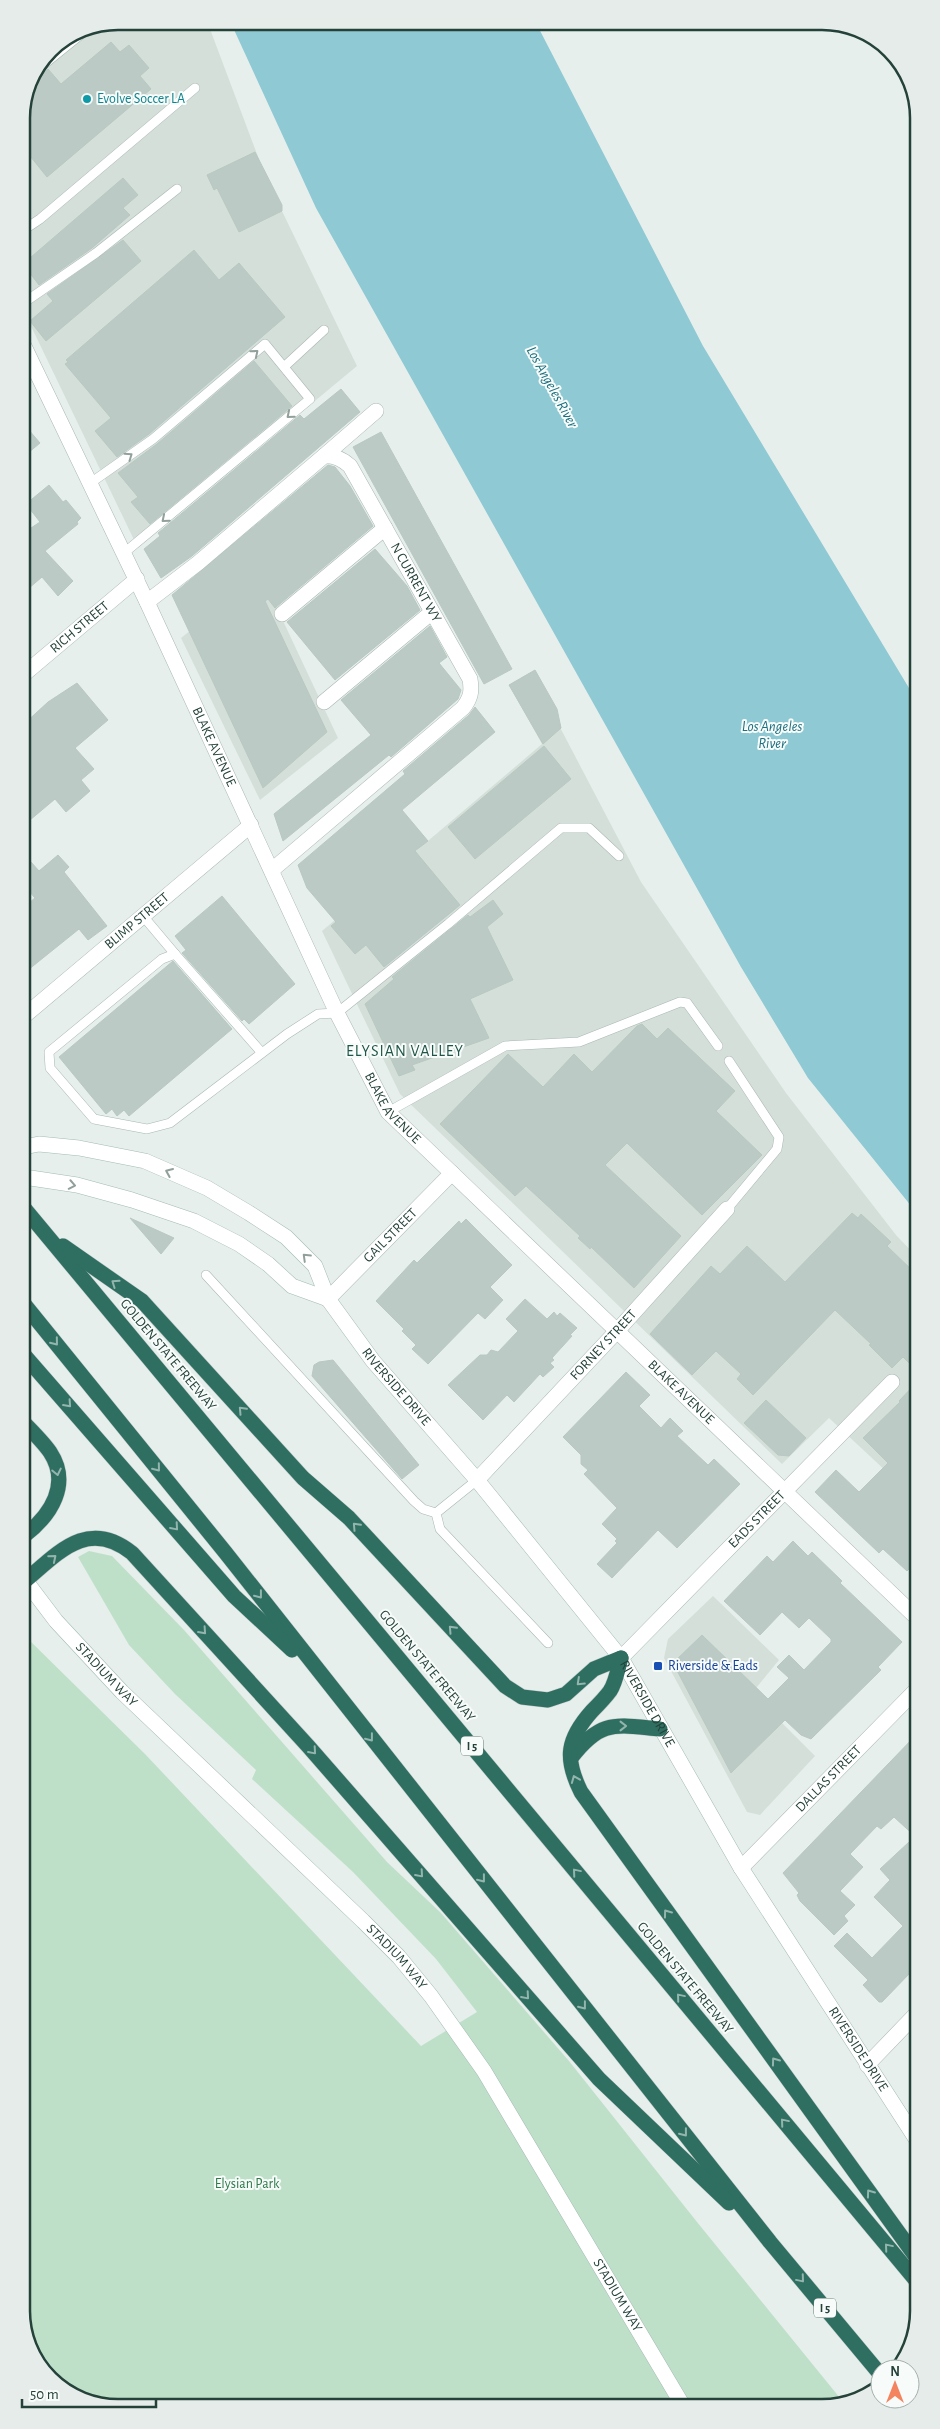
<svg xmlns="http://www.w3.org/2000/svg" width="940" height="2429" font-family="'Alegreya Sans',sans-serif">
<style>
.built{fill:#d4dfda}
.green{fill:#bfe0c8}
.water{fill:#8ec9d4}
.building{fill:#bbcac4;stroke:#b8c9c2}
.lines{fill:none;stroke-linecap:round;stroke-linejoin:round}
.service-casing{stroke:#a8b8b2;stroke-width:10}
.minor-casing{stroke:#a8b8b2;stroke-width:16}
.secondary-casing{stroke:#a4bbb3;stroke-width:16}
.motorway-casing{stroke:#c2cac8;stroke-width:16}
.service{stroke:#fff;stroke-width:9}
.minor{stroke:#fff;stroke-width:15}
.secondary{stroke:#fff;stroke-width:15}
.motorway{stroke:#2f6f62;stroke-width:15}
.oneway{stroke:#92a09c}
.oneway2{stroke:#93b5ae}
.culture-dot{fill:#0f9aa8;stroke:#f7fbf9;stroke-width:2}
.transit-dot{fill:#1a4fb4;stroke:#f7fbf9;stroke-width:2}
.labels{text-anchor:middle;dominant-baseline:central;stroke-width:4;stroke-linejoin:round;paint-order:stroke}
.shield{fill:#f7fbf9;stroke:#637a73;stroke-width:1}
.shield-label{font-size:12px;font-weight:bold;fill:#24423a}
.culture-label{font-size:14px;fill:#0d838f;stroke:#f7fbf9;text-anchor:start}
.street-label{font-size:14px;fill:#24423a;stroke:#f7fbf9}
.transit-label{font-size:14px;fill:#164399;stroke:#f7fbf9;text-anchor:start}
.park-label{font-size:14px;fill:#2d7a4b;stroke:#f7fbf9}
.water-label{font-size:15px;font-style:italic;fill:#1c6f80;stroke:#f7fbf9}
.quarter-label{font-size:16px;letter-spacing:1px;fill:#1f5548;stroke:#f7fbf9}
.rim{fill:none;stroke:#24423a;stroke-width:2.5}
</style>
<rect width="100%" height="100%" fill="#e6efeb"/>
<g class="built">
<path d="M118 21H207L266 178 357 366 138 548 29 322 22 292 21 112 31 75 50 49 81 29Z"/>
<path d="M261 574 338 738 260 800 181 638Z"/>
<path d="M531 672 641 882 786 1093 896 1235 916 1256 917 1500 829 1418 782 1464 400 1094 322 931 542 744 509 685Z"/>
<path d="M713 1596 779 1660 752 1693 815 1756 760 1815 747 1812 664 1658 668 1639Z"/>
</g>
<path class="green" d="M89 1551 112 1556 184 1630 387 1862 441 1913 569 2061 697 2222 844 2403 111 2408 59 2388 26 2342 25 1636 145 1754 421 2046 477 2012 436 1959 353 1872 252 1779 256 1770 175 1694 129 1645 78 1557Z"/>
<path class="water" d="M230 21H535L703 346 915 698 916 1212 808 1078 741 967 316 208Z"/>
<g class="building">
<path d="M111 42 120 52 129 45 149 68 140 76 151 89 47 177 22 146 21 112 30 79 37 78 48 69 61 84Z"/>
<path d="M255 152 282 205V211L239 232 217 188 214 190 207 175Z"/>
<path d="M123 178 138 195 123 208 130 215 92 248 39 285 23 264Z"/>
<path d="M123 240 141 261 46 341 30 321 53 301 47 294Z"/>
<path d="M194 250 219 280 239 263 285 317 149 434 117 457 95 431 111 418 65 364 68 362 66 360Z"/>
<path d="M254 361 292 406 150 524 131 502 138 497 118 473 157 444Z"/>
<path d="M341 389 360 412 192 556 161 578 144 549 160 536 158 533 300 415 304 419Z"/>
<path d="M22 422 40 443 22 458Z"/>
<path d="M381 432 512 669 484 684 353 447Z"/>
<path d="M328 465 335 467 350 486 373 526 275 608 268 599 265 601 327 732 263 788 172 595Z"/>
<path d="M49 485 63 502 66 500 81 518 77 522 78 524 45 551 73 581 58 596 42 577 22 594V534L40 522 26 504Z"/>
<path d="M375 549 407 586 420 610 335 680 287 622Z"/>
<path d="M430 626 447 657 439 663 461 690 458 699 391 757 389 755 283 841 274 814 371 735 341 700Z"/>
<path d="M535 670 557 709 561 728 543 744 509 685Z"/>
<path d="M77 683 108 720 75 748 94 769 81 780 90 791 66 812 55 799 30 820 23 812V725L48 702Z"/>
<path d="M475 707 495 732 402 810 428 841 415 851 460 905 384 967 366 945 355 954 331 926 336 922 307 888 298 865 405 774 403 771 469 715Z"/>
<path d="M544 746 571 779 475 859 448 827Z"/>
<path d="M23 853 39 871 58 855 69 867 64 872 107 926 88 940 79 929 23 974V908L35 898 23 884Z"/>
<path d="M222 896 295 984 249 1024 244 1019 242 1021 182 953 186 950 175 936Z"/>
<path d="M493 900 503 914 487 927 513 980 470 999 489 1038 412 1065 415 1070 399 1076 365 1004 394 979 392 977 468 915 470 917Z"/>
<path d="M173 961 232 1029 129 1116 124 1110 117 1116 112 1109 106 1114 59 1057Z"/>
<path d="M642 1024 657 1039 668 1028 735 1091 716 1111 762 1155 702 1215 627 1143 605 1165 681 1236 634 1288 591 1247 590 1249 578 1238 580 1236 526 1186 515 1196 440 1124 508 1054 543 1087 574 1054 592 1072 637 1026Z"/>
<path d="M852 1213 858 1218 861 1214 891 1242 887 1246 916 1274 917 1371 903 1357 892 1368 869 1345 871 1344 835 1310 753 1395 737 1379 741 1374 716 1351 692 1375 650 1334 711 1266 720 1274 747 1246 785 1282Z"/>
<path d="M130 1218 174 1238 161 1254Z"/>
<path d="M466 1219 512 1265 490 1287 503 1300 485 1319 478 1313 428 1364 412 1349 416 1345 402 1331 404 1329 376 1301 414 1260 417 1263 459 1221 461 1224Z"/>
<path d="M525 1299 547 1319 554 1312 557 1316 560 1313 577 1328 570 1335 572 1336 552 1358 554 1360 550 1363 554 1367 543 1377 540 1374 514 1402 507 1395 483 1420 448 1385 480 1355H487L491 1350 498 1352 518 1331 506 1319Z"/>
<path d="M333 1360 419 1465 402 1479 312 1376 314 1365 319 1362Z"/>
<path d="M626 1372 650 1395 639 1406 661 1428 670 1418 683 1431 677 1436 708 1465 714 1459 740 1484 677 1548 658 1530 612 1578 597 1564 617 1543 615 1541 617 1539 602 1524 617 1508 584 1474 588 1470 581 1464V1455L563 1437Z"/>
<path d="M917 1382V1517L909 1525 917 1533V1561L907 1571 883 1549 879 1553 815 1492 836 1470 859 1492 888 1463 863 1438 900 1402 899 1401Z"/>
<path d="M766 1400 806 1438 789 1456 778 1455 744 1423Z"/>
<path d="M793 1541 808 1556 812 1552 842 1581 840 1583 902 1642 878 1667 881 1670 811 1739 801 1735 785 1720 731 1773 673 1663 702 1635 768 1699 789 1678 777 1667 789 1655 804 1670 831 1642V1639L809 1618 799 1628 782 1612 760 1635 724 1601 767 1556 773 1562Z"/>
<path d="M917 1734 918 1839 894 1817 881 1829 877 1826 850 1854 863 1867 840 1891 855 1905 844 1916 848 1921 834 1935 800 1901 797 1895 799 1893 783 1873Z"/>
<path d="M909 1842 918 1850V1981L910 1973 882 2002H879L863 1985 868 1980 834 1946 847 1933 872 1958 903 1926 874 1897 890 1880 880 1869Z"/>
</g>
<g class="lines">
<g class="service-casing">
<g id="service">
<path d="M33 73 90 27"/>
<path d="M22 231 40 219 195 88"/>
<path d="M22 304 96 253 177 189"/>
<path d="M285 366 324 330"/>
<path d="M89 484 153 439 265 344 310 399 124 553"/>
<path d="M143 916 175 954"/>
<path d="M262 1053 175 954 162 959 49 1052 50 1068 94 1119 147 1129 170 1123 287 1034 318 1014 337 1013 448 924 561 828H589L619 856"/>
<path d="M388 1112 505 1046 579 1042 680 1002 687 1003 718 1046"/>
<path d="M727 1209 777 1149 779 1137 729 1061"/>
<path d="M206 1275 414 1501 423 1509 436 1513"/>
<path d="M477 1480 436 1513 440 1529 548 1643"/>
</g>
</g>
<g class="minor-casing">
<g id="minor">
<path id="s1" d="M22 342 147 602 337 1013 388 1112 917 1618"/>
<path d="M324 456 376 411"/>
<path id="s2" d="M147 602 198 563 324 456C334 455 343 460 350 466L470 679C472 691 471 698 463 708L272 870"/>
<path d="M282 614 385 528"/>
<path id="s3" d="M23 675 137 579"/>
<path d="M324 702 432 612"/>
<path id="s4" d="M23 1017 251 825"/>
<path id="s5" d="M328 1299 452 1173"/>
<path id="s6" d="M477 1480 617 1331 727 1209"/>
<path id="s7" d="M621 1658 892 1382"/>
<path id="s8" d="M741 1868 917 1689"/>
<path d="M867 2065 918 2012"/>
</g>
</g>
<g class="secondary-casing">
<g id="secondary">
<path id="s9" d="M24 1147 39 1144 79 1148 145 1161 207 1188 249 1213 286 1237 315 1266 328 1299 373 1361 477 1480 621 1658 741 1868 918 2142"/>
<path d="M24 1177 77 1185 132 1200 194 1221 239 1244 268 1264 292 1286 328 1299"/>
<path id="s10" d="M25 1580 56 1621 122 1692 363 1921 399 1957 431 1996 484 2071 682 2404"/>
</g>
</g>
<g class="motorway-casing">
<g id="motorway">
<path d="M24 1208 919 2284"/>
<path d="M63 1246 142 1301 303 1478 349 1518 505 1686 522 1697 548 1700 566 1694 594 1669 621 1658"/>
<path d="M24 1304 225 1552 770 2242 880 2374"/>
<path d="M24 1355 234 1596 292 1650"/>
<path d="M24 1423C33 1432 43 1442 50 1452 71 1484 51 1515 25 1535"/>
<path d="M25 1581C59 1552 88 1518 132 1553L308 1746 599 2079 729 2203"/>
<path d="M621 1658C618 1668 616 1682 610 1691 605 1698 598 1705 592 1711 567 1739 564 1758 581 1792L919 2261"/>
<path d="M571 1758C601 1719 615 1725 660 1729"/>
</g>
</g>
<use href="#service" class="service"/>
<use href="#minor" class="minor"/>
<use href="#secondary" class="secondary"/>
<use href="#motorway" class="motorway"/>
</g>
<defs><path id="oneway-chevron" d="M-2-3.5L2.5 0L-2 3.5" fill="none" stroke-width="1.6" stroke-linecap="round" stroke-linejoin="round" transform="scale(1.25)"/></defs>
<g class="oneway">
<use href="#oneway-chevron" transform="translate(255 353) rotate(-40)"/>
<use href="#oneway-chevron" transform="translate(290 415) rotate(140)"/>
<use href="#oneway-chevron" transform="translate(129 456) rotate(-35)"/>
<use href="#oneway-chevron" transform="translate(165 519) rotate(140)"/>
<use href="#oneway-chevron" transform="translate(169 1172) rotate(-157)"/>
<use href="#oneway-chevron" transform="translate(72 1185) rotate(11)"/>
<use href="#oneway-chevron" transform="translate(306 1257) rotate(-136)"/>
</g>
<g class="oneway2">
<use href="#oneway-chevron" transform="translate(115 1283) rotate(-145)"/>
<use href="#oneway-chevron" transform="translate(55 1342) rotate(51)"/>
<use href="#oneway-chevron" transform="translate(68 1404) rotate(48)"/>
<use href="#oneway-chevron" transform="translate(242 1410) rotate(-133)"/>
<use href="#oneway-chevron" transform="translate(157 1468) rotate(51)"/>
<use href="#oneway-chevron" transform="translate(57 1472) rotate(78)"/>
<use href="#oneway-chevron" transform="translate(356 1526) rotate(-133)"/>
<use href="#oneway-chevron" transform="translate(175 1527) rotate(49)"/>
<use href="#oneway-chevron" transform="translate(53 1558) rotate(-40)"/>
<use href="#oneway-chevron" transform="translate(259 1595) rotate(52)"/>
<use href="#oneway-chevron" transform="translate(452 1629) rotate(-133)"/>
<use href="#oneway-chevron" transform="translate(203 1631) rotate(48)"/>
<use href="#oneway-chevron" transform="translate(580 1682) rotate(137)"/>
<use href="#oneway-chevron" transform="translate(623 1726)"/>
<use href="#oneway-chevron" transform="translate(370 1738) rotate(52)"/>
<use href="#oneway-chevron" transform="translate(313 1751) rotate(49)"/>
<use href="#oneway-chevron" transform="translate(575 1779) rotate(-112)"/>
<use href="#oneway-chevron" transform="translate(576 1872) rotate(-130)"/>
<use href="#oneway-chevron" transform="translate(420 1874) rotate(49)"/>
<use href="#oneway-chevron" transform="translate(482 1879) rotate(52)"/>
<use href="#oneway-chevron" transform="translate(667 1913) rotate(-126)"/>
<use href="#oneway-chevron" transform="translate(526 1996) rotate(49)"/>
<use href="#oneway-chevron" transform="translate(680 1997) rotate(-130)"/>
<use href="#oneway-chevron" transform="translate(583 2006) rotate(52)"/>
<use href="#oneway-chevron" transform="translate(775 2061) rotate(-126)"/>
<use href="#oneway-chevron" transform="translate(784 2122) rotate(-130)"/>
<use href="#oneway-chevron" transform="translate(684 2133) rotate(52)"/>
<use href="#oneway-chevron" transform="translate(870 2193) rotate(-126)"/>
<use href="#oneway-chevron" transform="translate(888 2247) rotate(-130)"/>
<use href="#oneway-chevron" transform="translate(801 2279) rotate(50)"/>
</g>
<circle class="culture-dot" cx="87" cy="99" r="5"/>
<rect class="transit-dot" x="653" y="1661" width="10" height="10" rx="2.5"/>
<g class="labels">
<g class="shield">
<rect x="461" y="1736.5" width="22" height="19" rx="4"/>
<rect x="814" y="2298.5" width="22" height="19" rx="4"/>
</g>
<g class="shield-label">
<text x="472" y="1746">I 5</text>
<text x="825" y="2308">I 5</text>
</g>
<g class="culture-label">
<text x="97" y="99">Evolve Soccer LA</text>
</g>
<g class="street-label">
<text stroke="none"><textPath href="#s2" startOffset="392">N CURRENT WY</textPath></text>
<text stroke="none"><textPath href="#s3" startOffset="74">RICH STREET</textPath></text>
<text stroke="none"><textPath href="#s1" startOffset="448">BLAKE AVENUE</textPath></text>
<text stroke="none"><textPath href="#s4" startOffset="149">BLIMP STREET</textPath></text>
<text stroke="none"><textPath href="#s1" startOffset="852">BLAKE AVENUE</textPath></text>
<text stroke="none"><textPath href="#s5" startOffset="89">GAIL STREET</textPath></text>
<text stroke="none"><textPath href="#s6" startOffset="185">FORNEY STREET</textPath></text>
<text transform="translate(168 1355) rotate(50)">GOLDEN STATE FREEWAY</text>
<text stroke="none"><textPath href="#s9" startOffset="471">RIVERSIDE DRIVE</textPath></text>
<text stroke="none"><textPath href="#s1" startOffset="1258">BLAKE AVENUE</textPath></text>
<text stroke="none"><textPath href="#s7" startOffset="194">EADS STREET</textPath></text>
<text transform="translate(427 1666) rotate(50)">GOLDEN STATE FREEWAY</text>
<text stroke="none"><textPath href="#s10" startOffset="125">STADIUM WAY</textPath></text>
<text stroke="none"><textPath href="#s9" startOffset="876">RIVERSIDE DRIVE</textPath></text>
<text stroke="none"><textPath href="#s8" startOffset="125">DALLAS STREET</textPath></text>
<text stroke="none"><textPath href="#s10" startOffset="530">STADIUM WAY</textPath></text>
<text transform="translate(685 1978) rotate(50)">GOLDEN STATE FREEWAY</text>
<text stroke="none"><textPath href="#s9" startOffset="1281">RIVERSIDE DRIVE</textPath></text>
<text stroke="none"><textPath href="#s10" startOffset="935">STADIUM WAY</textPath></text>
</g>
<g class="transit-label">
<text x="668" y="1666">Riverside &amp; Eads</text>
</g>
<g class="park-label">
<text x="247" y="2184">Elysian Park</text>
</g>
<g class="water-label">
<text transform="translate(552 387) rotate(61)">Los Angeles River</text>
<text x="772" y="726">Los Angeles<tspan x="772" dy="17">River</tspan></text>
</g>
<g class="quarter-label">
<text x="405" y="1051">ELYSIAN VALLEY</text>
</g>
</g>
<path d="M0 0H940V2429H0ZM118 30H822A88 88 0 0 1 910 118V2311A88 88 0 0 1 822 2399H118A88 88 0 0 1 30 2311V118A88 88 0 0 1 118 30Z" fill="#e6ecea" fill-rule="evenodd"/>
<path class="rim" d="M118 30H822A88 88 0 0 1 910 118V2311A88 88 0 0 1 822 2399H118A88 88 0 0 1 30 2311V118A88 88 0 0 1 118 30Z"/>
<g transform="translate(895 2384)"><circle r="24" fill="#f7fbf9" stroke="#a3b1ad"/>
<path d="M0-4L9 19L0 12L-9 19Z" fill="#f4845f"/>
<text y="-8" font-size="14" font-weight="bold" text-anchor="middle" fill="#24423a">N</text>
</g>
<path d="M22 2399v8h134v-8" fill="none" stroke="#24423a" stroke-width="2.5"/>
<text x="30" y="2399" font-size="15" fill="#24423a" stroke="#f7fbf9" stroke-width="4" paint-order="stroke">50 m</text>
</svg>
